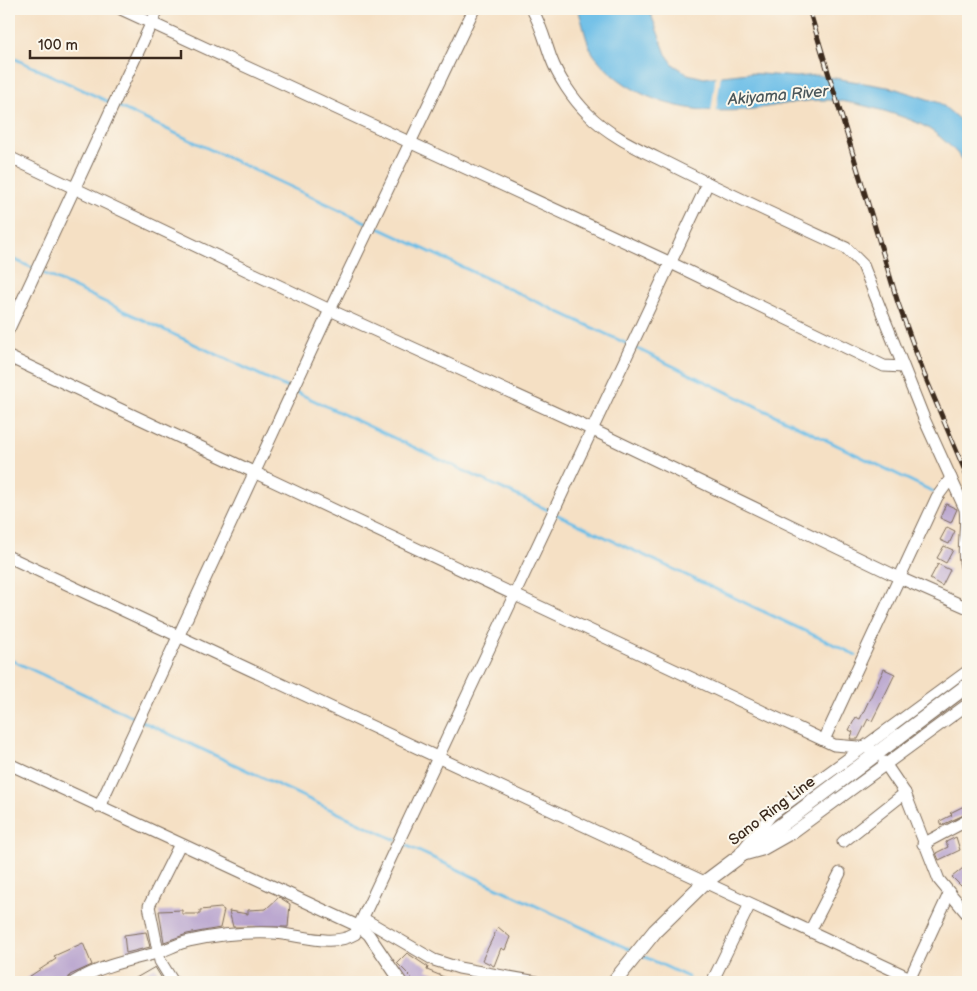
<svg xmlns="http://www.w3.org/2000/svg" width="977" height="991" font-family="'Balsamiq Sans',sans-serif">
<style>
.water{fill:#6cbee7;stroke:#547482}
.pier{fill:#f5e0c4}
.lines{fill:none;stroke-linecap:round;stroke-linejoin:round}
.stream{stroke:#6cbee7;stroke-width:3}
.building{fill:#b7a3ce}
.minor-casing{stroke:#7c6a58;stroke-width:13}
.major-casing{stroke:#7c6a58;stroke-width:16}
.minor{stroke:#fff;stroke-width:11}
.major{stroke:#fff;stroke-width:14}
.rail-casing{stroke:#3b2a1e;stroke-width:5}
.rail{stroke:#fbf7ec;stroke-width:3;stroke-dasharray:9;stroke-linecap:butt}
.major-bridge-casing{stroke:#7c6a58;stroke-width:16;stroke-linecap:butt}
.major-bridge{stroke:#fff;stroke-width:14}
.labels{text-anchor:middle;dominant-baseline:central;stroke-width:4;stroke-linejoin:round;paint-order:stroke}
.street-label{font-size:15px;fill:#3b2a1e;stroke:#fbf7ec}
.water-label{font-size:16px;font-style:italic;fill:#4a565a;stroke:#fbf7ec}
</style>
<rect width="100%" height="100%" fill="#fbf7ec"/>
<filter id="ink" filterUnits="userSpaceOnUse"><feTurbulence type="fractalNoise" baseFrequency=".02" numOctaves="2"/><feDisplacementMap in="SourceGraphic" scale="10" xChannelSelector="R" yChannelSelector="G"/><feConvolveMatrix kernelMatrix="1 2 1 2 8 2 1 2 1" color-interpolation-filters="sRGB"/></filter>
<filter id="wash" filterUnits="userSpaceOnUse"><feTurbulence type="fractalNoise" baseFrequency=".0096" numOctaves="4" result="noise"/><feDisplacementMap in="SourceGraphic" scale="20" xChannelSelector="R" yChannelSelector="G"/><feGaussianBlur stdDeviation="1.12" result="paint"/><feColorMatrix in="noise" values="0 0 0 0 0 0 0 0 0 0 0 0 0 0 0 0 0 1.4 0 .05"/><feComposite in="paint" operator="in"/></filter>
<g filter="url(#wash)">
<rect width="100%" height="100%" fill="#f5e0c4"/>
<path class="water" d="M578 9H649L666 54 674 65 688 74 704 78 749 73 796 77 817 75 893 88 940 103 968 127V166C956 151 938 132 920 124 899 114 847 99 824 100 801 100 776 106 753 109 695 116 632 104 594 55 586 44 583 22 578 9Z"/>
<path class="pier" d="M716 74H721L716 112H711Z"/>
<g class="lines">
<g class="stream">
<path d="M9 56 111 103"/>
<path d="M117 106 621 341 936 493"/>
<path d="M9 257 290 389"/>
<path d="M296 392 550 511"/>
<path d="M556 514 856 655"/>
<path d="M9 659 396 840"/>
<path d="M401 843 633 951"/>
<path d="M641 955 688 977"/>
</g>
</g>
<g id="blocks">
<g class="building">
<path d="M946 504 957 509 951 523 940 518Z"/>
<path d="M947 527 955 531 949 544 940 540Z"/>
<path d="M944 546 953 550 946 563 937 558Z"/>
<path d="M938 564 950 570 942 586 930 579Z"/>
<path d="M884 669 895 674 879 707 872 721 868 719 858 739H850L853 732 849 730 856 717 860 719Z"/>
<path d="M968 804V813L942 825 940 821 952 815 950 813Z"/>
<path d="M956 837 960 850 939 860 936 853 948 847 946 842Z"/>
<path d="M968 864V881L961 886 952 877Z"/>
<path d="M279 897 290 904 288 927H233L229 911 248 914V910L266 909Z"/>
<path d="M221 908 224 910 220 928 187 934 164 942 159 911 182 910V914H200V910Z"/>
<path d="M498 927 510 937 505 950 501 948 494 966 482 960Z"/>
<path d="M146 932 150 947 126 953 124 935Z"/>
<path d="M83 943 92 965 70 975 67 982H21L56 959 54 956Z"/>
<path d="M407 953 428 967 427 970 456 982H409L411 977 397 963Z"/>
<path d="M155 967 164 982H129Z"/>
</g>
</g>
</g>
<g filter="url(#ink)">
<use href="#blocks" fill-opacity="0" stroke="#7c6a58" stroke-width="1"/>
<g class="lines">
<g class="minor-casing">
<g id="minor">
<path d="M121 9 671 263 884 366 903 367"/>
<path d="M532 9C541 25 545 41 551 58 558 77 573 99 587 113 611 138 646 152 677 168 733 196 790 222 846 248L863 265 925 421 965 509C968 528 960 555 968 572"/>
<path d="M9 157 330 310 593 430 900 578 968 608"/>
<path d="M9 329 158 9"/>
<path d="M9 357 834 745 870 748"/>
<path d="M9 557 910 978 912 982"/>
<path d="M824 740 937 497 951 478"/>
<path d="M884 762 905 793 939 880 968 915"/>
<path d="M9 764 360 927 369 935 401 982"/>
<path d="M99 807 330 310 474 9"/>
<path d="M843 842 905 793"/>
<path d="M923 844 968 820"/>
<path d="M741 852 771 815 968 671"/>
<path d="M744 855 762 850 792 833 968 704"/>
<path d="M364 919 434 960 459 968 537 982"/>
<path d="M810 931 840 873"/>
<path d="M910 978 949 894"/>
<path d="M74 982C98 967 125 961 153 954 165 951 176 944 189 941 216 935 245 932 272 933 299 934 331 948 355 934L708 183"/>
<path d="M173 982 160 961 149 906 180 844"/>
<path d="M712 982 750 904"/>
</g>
</g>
<g class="major-casing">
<path id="major" d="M614 982 655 931 704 883 900 736"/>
</g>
<use href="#minor" class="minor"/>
<use href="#major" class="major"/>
<g class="rail-casing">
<path id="rail" d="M809 9 898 303 924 374 968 478"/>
</g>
<use href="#rail" class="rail"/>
<g class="major-bridge-casing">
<path id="major-bridge" d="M900 736 968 685"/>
</g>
<use href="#major-bridge" class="major-bridge"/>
</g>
</g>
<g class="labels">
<g class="street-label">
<text transform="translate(772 811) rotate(-37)">Sano Ring Line</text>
</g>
<g class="water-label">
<text transform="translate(778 96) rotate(-5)">Akiyama River</text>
</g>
</g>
<rect width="977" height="991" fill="none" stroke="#fbf7ec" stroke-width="30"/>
<path d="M30 50v8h151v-8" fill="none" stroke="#3b2a1e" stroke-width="2.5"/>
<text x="38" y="50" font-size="15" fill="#3b2a1e" stroke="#fbf7ec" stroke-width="4" paint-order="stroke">100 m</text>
</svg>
